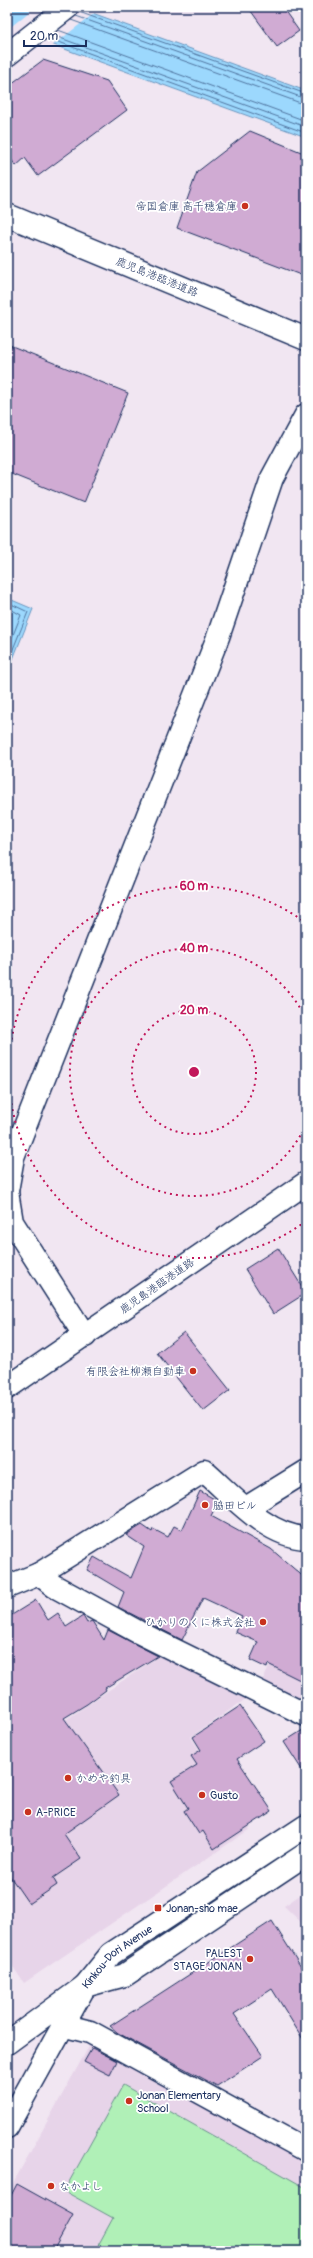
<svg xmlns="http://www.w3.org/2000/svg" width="313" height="2258" font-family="Pangolin,'Klee One',sans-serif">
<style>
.built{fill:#e7d4e9}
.green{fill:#b0f0b7;stroke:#66908a}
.water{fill:#9cd8fd;stroke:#6894bd}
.pier{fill:#f1e6f2}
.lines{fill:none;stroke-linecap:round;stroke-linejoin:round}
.shore{stroke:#4f739e;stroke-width:1}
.building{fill:#d0abd3;stroke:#1b2f5e}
.minor-casing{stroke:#1b2f5e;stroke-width:25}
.major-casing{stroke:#1b2f5e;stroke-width:25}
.highway-casing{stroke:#1b2f5e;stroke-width:25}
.minor{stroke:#fff;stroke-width:22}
.major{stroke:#fff;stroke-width:22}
.highway{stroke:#fff;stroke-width:22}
.ring{fill:none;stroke:#c2185b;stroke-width:2;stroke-dasharray:2 4}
.poi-dot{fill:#c8321e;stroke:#fff;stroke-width:1.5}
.labels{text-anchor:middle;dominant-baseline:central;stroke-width:3.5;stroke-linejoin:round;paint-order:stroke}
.poi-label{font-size:11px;fill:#1b2f5e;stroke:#fff;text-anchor:start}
.street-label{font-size:11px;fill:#1b2f5e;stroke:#fff}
.centre{fill:#c2185b;stroke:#fff;stroke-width:2}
.ring-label{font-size:12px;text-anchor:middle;font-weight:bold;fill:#c2185b;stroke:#fff;stroke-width:3.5;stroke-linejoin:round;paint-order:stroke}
</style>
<rect width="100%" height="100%" fill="#f1e6f2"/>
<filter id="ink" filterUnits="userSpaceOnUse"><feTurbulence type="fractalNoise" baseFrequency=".025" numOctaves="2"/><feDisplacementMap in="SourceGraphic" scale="8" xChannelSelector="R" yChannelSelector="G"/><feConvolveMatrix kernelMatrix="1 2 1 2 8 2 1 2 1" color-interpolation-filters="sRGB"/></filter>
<g filter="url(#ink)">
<g class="built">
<path d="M306 1590V1704L262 1682Z"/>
<path d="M163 1653 250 1696 191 1737 250 1829 24 1983 7 1958V1760Z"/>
<path d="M306 1891V1927L284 1906Z"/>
<path d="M92 2041 306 2162V2251H7V2194Z"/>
</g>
<path class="green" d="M123 2085 306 2188V2243L301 2251H95L113 2218 64 2191Z"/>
<g class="water">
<path d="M7 7H76L306 91V137L7 28Z"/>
<path d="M7 598 33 609 7 674Z"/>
</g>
<path class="pier" d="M35 7H82L96 12 52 46 7 30Z"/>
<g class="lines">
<g class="shore">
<path d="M79 12 306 94"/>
<path d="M76 16 306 99"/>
<path d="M71 20 306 105"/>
<path d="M58 30 306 121"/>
<path d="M52 35 306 127"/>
<path d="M48 38 306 133"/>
<path d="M7 602 28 612 7 664"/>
<path d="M7 607 21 615 7 650"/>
</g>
</g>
<g class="building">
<path d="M248 7H282L299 31 277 47Z"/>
<path d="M43 60 107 81 127 110 38 176 25 158 16 166 7 154V87Z"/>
<path d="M250 131 306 154V277L177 228 197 172Z"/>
<path d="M7 344 128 393 84 503 7 472Z"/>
<path d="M278 1248 306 1293 273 1314 245 1269Z"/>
<path d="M184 1332 230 1390 203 1411 157 1353Z"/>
<path d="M200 1491 218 1501 211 1516 271 1549 306 1579V1683L268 1664 267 1668 250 1660 258 1642 235 1632 242 1616 203 1598 182 1640 118 1607 124 1592 87 1570 94 1557 131 1578 144 1547 126 1535 142 1525 152 1532 153 1529 168 1537 174 1526 182 1530Z"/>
<path d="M36 1600 48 1620 58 1613 66 1627 83 1616 87 1623 92 1621 104 1640 108 1630 158 1656 105 1688 106 1690 87 1704 64 1718 119 1795 64 1834 81 1859 53 1878 57 1885 29 1904 7 1872V1618Z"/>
<path d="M240 1706 264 1741 237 1759 272 1811 214 1849 203 1831 199 1834 184 1811 188 1808 171 1781 197 1765 191 1756 201 1750 193 1737Z"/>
<path d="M306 1728V1776L284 1742Z"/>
<path d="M272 1921 306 1975V2044L272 1989 234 2014 263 2056 217 2086 118 2033 110 2026Z"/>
<path d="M92 2048 117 2061 110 2075 84 2062Z"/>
<path d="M17 2184 73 2215 53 2251H7V2203Z"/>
</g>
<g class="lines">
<g class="minor-casing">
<g id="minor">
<path d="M7 55 68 7"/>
<path d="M7 215 306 339"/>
<path d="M7 1191 13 1157 218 637 272 478 306 415"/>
<path d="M7 1192 12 1222 85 1336"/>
<path d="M7 1388 306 1183"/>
<path d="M246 1508 306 1471"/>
<path d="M39 1574 54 1586 138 1632 306 1715"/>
<path d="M7 1587 39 1574 204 1471C233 1496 266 1536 306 1538"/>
<path d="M62 2025 90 2032 306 2150"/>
</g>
</g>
<g class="major-casing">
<path id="major" d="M7 2043 85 1986"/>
</g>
<g class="highway-casing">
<g id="highway">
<path d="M85 1986 125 1975 306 1854"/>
<path id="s1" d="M7 2127 85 1986 111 1954 306 1826"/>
</g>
</g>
<use href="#minor" class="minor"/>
<use href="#major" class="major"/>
<use href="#highway" class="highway"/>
</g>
</g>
<g class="ring">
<circle cx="194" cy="1072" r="62"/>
<path d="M306 1125A124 124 0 1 1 306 1019"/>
<path d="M306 1221A186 186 0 1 1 306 923"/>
</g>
<g class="poi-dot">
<circle cx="245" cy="206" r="4"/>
<circle cx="193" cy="1371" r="4"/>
<circle cx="205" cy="1505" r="4"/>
<circle cx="263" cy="1622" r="4"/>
<circle cx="68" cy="1778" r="4"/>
<circle cx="202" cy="1795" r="4"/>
<circle cx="28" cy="1812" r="4"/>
<rect x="154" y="1904" width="8" height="8" rx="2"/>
<circle cx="250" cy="1959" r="4"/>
<circle cx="129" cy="2101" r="4"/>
<circle cx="51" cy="2186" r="4"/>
</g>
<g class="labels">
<g class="poi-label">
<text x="237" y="206" text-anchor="end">帝国倉庫 高千穂倉庫</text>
<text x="185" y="1371" text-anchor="end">有限会社柳瀬自動車</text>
<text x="213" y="1505">脇田ビル</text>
<text x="255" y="1622" text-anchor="end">ひかりのくに株式会社</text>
<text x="76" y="1778">かめや釣具</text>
<text x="210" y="1795">Gusto</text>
<text x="36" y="1812">A-PRICE</text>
<text x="166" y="1908">Jonan-sho mae</text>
<text x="242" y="1953" text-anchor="end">PALEST<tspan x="242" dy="13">STAGE JONAN</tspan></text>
<text x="137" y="2095">Jonan Elementary<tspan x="137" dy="13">School</tspan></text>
<text x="59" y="2186">なかよし</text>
</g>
<g class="street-label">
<text transform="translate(157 277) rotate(22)">鹿児島港臨港道路</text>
<text transform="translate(157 1286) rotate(-35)">鹿児島港臨港道路</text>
<text stroke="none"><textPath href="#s1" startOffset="205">Kinkou-Dori Avenue</textPath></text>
</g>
</g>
<circle cx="194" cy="1072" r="6" class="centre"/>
<g class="ring-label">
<text x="194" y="890">60 m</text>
<text x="194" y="952">40 m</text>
<text x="194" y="1014">20 m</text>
</g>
<rect width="313" height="2258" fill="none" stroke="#fff" stroke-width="24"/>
<rect x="12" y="12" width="289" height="2234" fill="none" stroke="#1b2f5e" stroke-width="1.5" filter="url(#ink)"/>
<path d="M24 40v6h62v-6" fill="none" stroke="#1b2f5e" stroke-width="2"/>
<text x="30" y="40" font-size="12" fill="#1b2f5e" stroke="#ffffff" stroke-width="3" paint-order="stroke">20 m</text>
</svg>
